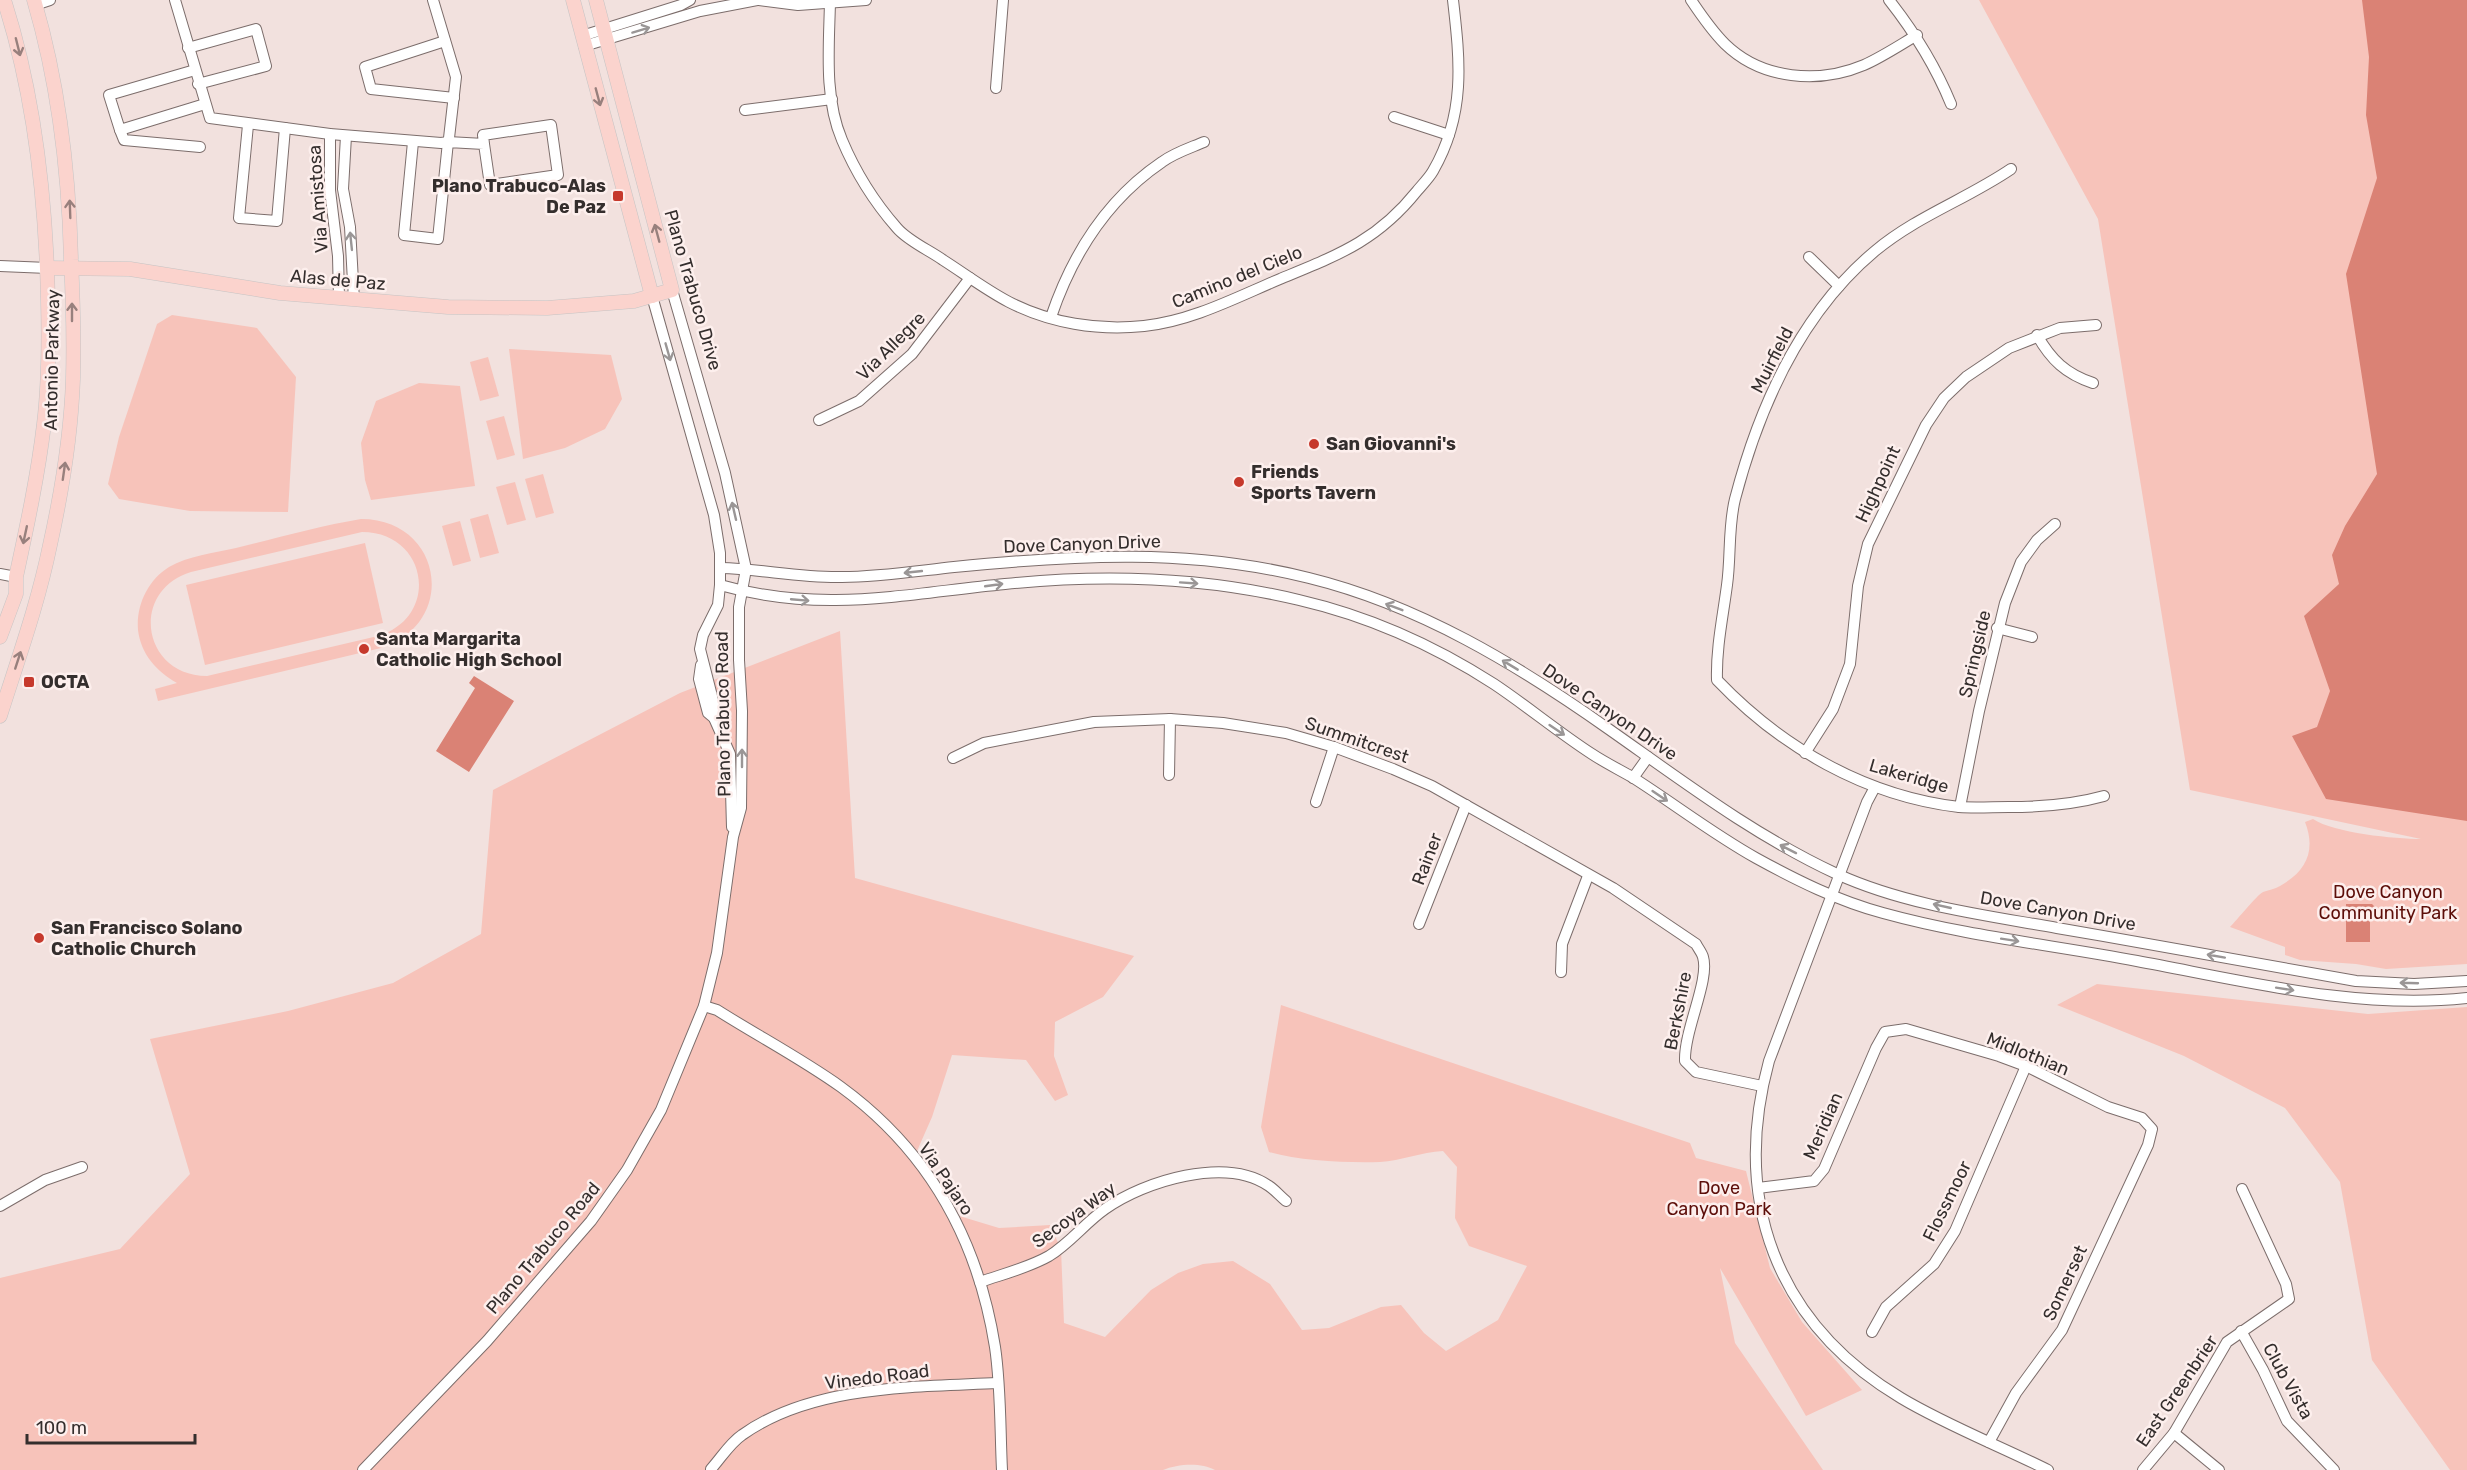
<svg xmlns="http://www.w3.org/2000/svg" width="2467" height="1470" font-family="Rubik,sans-serif">
<style>
.green{fill:#f7c3ba;fill-rule:evenodd}
.water{fill:#da8275}
.lines{fill:none;stroke-linecap:round;stroke-linejoin:round}
.minor-casing{stroke:#7c6d6b;stroke-width:12}
.major-casing{stroke:#c6c4c4;stroke-width:15}
.minor{stroke:#fff;stroke-width:10}
.major{stroke:#fbd3cd;stroke-width:14}
.oneway{stroke:#9a9696}
.oneway2{stroke:#98807d}
.poi-dot{fill:#c6392c;stroke:#fdefed;stroke-width:2}
.labels{text-anchor:middle;dominant-baseline:central;stroke-width:5;stroke-linejoin:round;paint-order:stroke}
.poi-label{font-size:18px;font-weight:bold;fill:#342e2d;stroke:#fdefed;text-anchor:start}
.street-label{font-size:18px;fill:#342e2d;stroke:#fdefed}
.park-label{font-size:18px;fill:#5d0e09;stroke:#fdefed}
</style>
<rect width="100%" height="100%" fill="#f2e1de"/>
<g class="green">
<path d="M1979 0H2467V964L2386 969 2356 964 2300 960 2285 955V947L2230 927C2237 920 2256 896 2263 892 2268 890 2275 889 2280 886 2307 871 2316 850 2305 822L2313 819C2334 833 2395 839 2421 839L2190 790 2098 219Z"/>
<path d="M172 315 257 328 296 377 288 512 190 511 119 499 108 484 119 437 157 324Z"/>
<path d="M509 349 611 355 622 399 605 429 565 448 523 459Z"/>
<path d="M488 357 499 396 480 401 470 362Z"/>
<path d="M419 383 460 386 475 486 371 500 365 480 361 443 376 401Z"/>
<path d="M504 416 515 455 497 460 486 421Z"/>
<path d="M543 474 554 513 536 518 525 479Z"/>
<path d="M515 482 526 520 507 525 496 487Z"/>
<path d="M488 514 499 553 480 558 470 519Z"/>
<path d="M361 519C443 519 459 623 381 648L158 701 155 689 177 683C156 671 141 654 138 630 136 605 148 580 169 567 188 556 214 553 236 548 277 538 319 526 361 519ZM362 532C428 532 441 617 378 636L207 676C142 676 129 591 191 572Z"/>
<path d="M460 521 471 561 453 566 442 526Z"/>
<path d="M365 543 383 623 205 665 186 585Z"/>
<path d="M840 631 855 878 1134 956 1103 997 1055 1022 1054 1056 1068 1095 1055 1101 1026 1060 952 1055 932 1117 913 1160 956 1215 999 1228 1050 1225 1061 1249 1064 1323 1105 1337 1151 1290 1178 1273 1203 1264 1233 1261 1270 1284 1302 1330 1329 1328 1381 1307 1401 1305 1424 1333 1446 1351 1498 1320 1527 1266 1469 1246 1455 1218 1457 1167 1443 1151C1421 1152 1401 1161 1380 1162 1347 1163 1300 1161 1269 1152L1261 1127 1281 1005 1690 1143 1696 1158 1746 1171 1770 1268 1802 1322 1862 1390 1806 1416 1720 1268 1735 1343 1823 1470H1215C1201 1462 1177 1464 1163 1470H0V1278L120 1249 190 1174 150 1039 288 1011 393 983 481 934 493 790 680 693Z"/>
<path d="M2097 984 2368 1014 2467 1007V1470H2450L2372 1360 2340 1182 2285 1108 2184 1056 2057 1005Z"/>
</g>
<g class="water">
<path d="M2362 0H2467V821L2326 799 2292 736 2317 727 2330 691 2304 616 2339 584 2332 555 2345 526 2377 474 2346 274 2377 178 2366 115 2369 57Z"/>
<path d="M474 676 514 701 469 772 436 751 475 688 469 683Z"/>
<path d="M2346 904H2372L2377 909V912L2370 918V942H2346Z"/>
</g>
<g class="lines">
<g class="minor-casing">
<g id="minor">
<path d="M175 0 210 118 330 134 441 143 448 142 449 138 456 77 433 0"/>
<path d="M759 0 798 5 866 0"/>
<path d="M1691 0C1701 15 1712 31 1725 44 1762 80 1819 84 1864 65 1882 57 1900 45 1917 35"/>
<path d="M1889 0C1915 33 1935 65 1951 104"/>
<path d="M830 2C829 47 824 98 842 140 855 171 875 203 897 228 908 241 929 250 943 260 965 274 986 290 1009 302 1050 323 1098 331 1144 326 1192 321 1237 297 1280 279 1338 255 1377 241 1417 191 1422 185 1429 178 1433 171 1466 114 1460 61 1453 0"/>
<path d="M35 5 50 0"/>
<path d="M582 36 681 5 690 0"/>
<path d="M445 41 365 67 371 89 454 98"/>
<path d="M584 46 700 11 757 0"/>
<path d="M188 48 256 29 266 66 198 84"/>
<path d="M195 70 109 95 120 130 205 104"/>
<path d="M996 88 1003 0"/>
<path d="M745 110 832 99"/>
<path d="M1394 117 1449 135"/>
<path d="M248 125 239 218 277 221 285 128"/>
<path d="M120 130 124 140 200 147"/>
<path d="M330 134V190L338 256 339 298"/>
<path d="M346 136 343 189 350 227 354 300"/>
<path d="M413 142 404 235 438 239 448 142 484 144 483 135 551 125 558 175 490 185 484 144"/>
<path d="M2011 169C1967 199 1917 216 1875 251 1801 313 1759 407 1735 499 1728 527 1731 557 1727 585 1723 616 1716 648 1717 680 1781 747 1865 796 1959 807 1975 808 1993 807 2009 807 2042 807 2072 805 2104 796"/>
<path d="M1809 257 1839 286"/>
<path d="M0 266 48 268"/>
<path d="M652 296 714 515 720 553V585L718 605 703 635 700 649 716 712 714 718"/>
<path d="M1051 317C1072 255 1106 200 1162 162 1174 153 1190 148 1204 142"/>
<path d="M2037 335C2051 360 2066 374 2093 383"/>
<path d="M819 420 859 401 912 354 970 278"/>
<path d="M721 568C761 569 801 578 842 577 879 577 917 571 954 567 1075 555 1190 548 1309 578 1419 605 1518 665 1610 730 1684 782 1755 836 1837 874 1905 905 1984 915 2057 928 2157 945 2257 963 2356 981L2414 984 2467 981"/>
<path d="M0 574 16 577"/>
<path d="M720 585C822 614 903 594 1005 584 1102 574 1204 577 1299 600 1368 616 1435 646 1494 684 1527 706 1558 732 1592 754 1604 762 1618 769 1632 777 1673 803 1713 834 1756 858 1796 880 1838 901 1883 913 1966 936 2053 945 2137 961 2245 981 2357 1010 2467 998"/>
<path d="M1997 628 2032 637"/>
<path d="M701 665 699 679 708 713 714 718 730 754 732 827"/>
<path d="M1805 753 1833 709 1850 664 1858 586 1868 544 1926 425 1944 398 1966 377 2009 348 2060 328 2096 325"/>
<path d="M953 758 984 743 1094 722 1170 719 1223 723 1286 733 1334 747 1393 769 1432 786 1613 888 1696 944C1698 948 1702 953 1703 957 1710 980 1684 1030 1685 1061L1696 1072 1762 1086"/>
<path d="M1169 775 1170 719"/>
<path d="M1633 778 1648 757"/>
<path d="M1875 787 1867 802 1769 1061C1731 1200 1776 1323 1901 1398 1946 1425 2000 1446 2048 1470"/>
<path d="M1316 802 1334 747"/>
<path d="M1960 807 1979 711 2005 603 2021 562 2037 540 2055 524"/>
<path d="M1419 924 1466 805"/>
<path d="M1561 972 1562 944 1588 876"/>
<path d="M704 1006 717 1010C758 1036 802 1059 841 1087 930 1152 978 1240 995 1347 1001 1387 1000 1430 1002 1470"/>
<path d="M1758 1188 1814 1181 1824 1169 1876 1048 1885 1032 1906 1029 1999 1056 2026 1066 2108 1107 2142 1118 2152 1129 2148 1145 2062 1330 2016 1393 1989 1442"/>
<path d="M0 1206 45 1180 82 1167"/>
<path d="M980 1282C1003 1274 1028 1268 1049 1256 1070 1243 1085 1223 1105 1209 1144 1181 1226 1156 1269 1186 1275 1190 1280 1196 1286 1201"/>
<path d="M2241 1331 2263 1370 2287 1421 2334 1470"/>
<path d="M1872 1332 1886 1307 1934 1264 1955 1231 2026 1066"/>
<path d="M2174 1433 2219 1470"/>
<path d="M711 1469C721 1458 730 1443 742 1435 812 1385 914 1387 997 1383"/>
<path d="M363 1470 487 1341 591 1221 627 1170 661 1110 704 1006 717 953 733 837 741 808 742 711 739 660V607L746 569 725 473 672 290"/>
<path d="M2143 1470 2174 1433 2227 1342 2289 1299 2286 1284 2242 1189"/>
</g>
</g>
<g class="major-casing">
<g id="major">
<path d="M573 0 652 296"/>
<path d="M48 268 130 269 280 293 448 307 547 308 634 301 672 290 596 0"/>
<path d="M0 637 16 594V577C27 526 38 475 44 424 49 383 49 342 48 301 46 200 35 96 4 0"/>
<path d="M0 716C18 659 38 604 50 545 62 491 71 435 73 379 74 340 73 300 71 260 69 172 59 85 34 0"/>
</g>
</g>
<use href="#minor" class="minor"/>
<use href="#major" class="major"/>
</g>
<defs><path id="oneway-shaft" d="M-6 0H5M1.5-3L5.5 0L1.5 3" fill="none" stroke-width="1.6" stroke-linecap="round" stroke-linejoin="round" transform="scale(1.5)"/></defs>
<g class="oneway">
<use href="#oneway-shaft" transform="translate(641 30) rotate(-17)"/>
<use href="#oneway-shaft" transform="translate(351 241) rotate(-96)"/>
<use href="#oneway-shaft" transform="translate(668 352) rotate(74)"/>
<use href="#oneway-shaft" transform="translate(734 511) rotate(-103)"/>
<use href="#oneway-shaft" transform="translate(913 572) rotate(174)"/>
<use href="#oneway-shaft" transform="translate(1189 583) rotate(4)"/>
<use href="#oneway-shaft" transform="translate(994 585) rotate(-8)"/>
<use href="#oneway-shaft" transform="translate(800 600) rotate(5)"/>
<use href="#oneway-shaft" transform="translate(1394 607) rotate(-159)"/>
<use href="#oneway-shaft" transform="translate(1510 665) rotate(-149)"/>
<use href="#oneway-shaft" transform="translate(1557 730) rotate(34)"/>
<use href="#oneway-shaft" transform="translate(742 758) rotate(-90)"/>
<use href="#oneway-shaft" transform="translate(1660 796) rotate(34)"/>
<use href="#oneway-shaft" transform="translate(1788 849) rotate(-153)"/>
<use href="#oneway-shaft" transform="translate(1942 906) rotate(-167)"/>
<use href="#oneway-shaft" transform="translate(2010 940) rotate(9)"/>
<use href="#oneway-shaft" transform="translate(2216 956) rotate(-170)"/>
<use href="#oneway-shaft" transform="translate(2409 983) rotate(-178)"/>
<use href="#oneway-shaft" transform="translate(2285 989) rotate(9)"/>
</g>
<g class="oneway2">
<use href="#oneway-shaft" transform="translate(18 47) rotate(76)"/>
<use href="#oneway-shaft" transform="translate(598 97) rotate(75)"/>
<use href="#oneway-shaft" transform="translate(70 209) rotate(-92)"/>
<use href="#oneway-shaft" transform="translate(657 233) rotate(-105)"/>
<use href="#oneway-shaft" transform="translate(72 312) rotate(-90)"/>
<use href="#oneway-shaft" transform="translate(64 471) rotate(-82)"/>
<use href="#oneway-shaft" transform="translate(25 535) rotate(102)"/>
<use href="#oneway-shaft" transform="translate(18 660) rotate(-72)"/>
</g>
<g class="poi-dot">
<rect x="612" y="190" width="12" height="12" rx="3"/>
<circle cx="1314" cy="444" r="6"/>
<circle cx="1239" cy="482" r="6"/>
<circle cx="364" cy="649" r="6"/>
<rect x="23" y="676" width="12" height="12" rx="3"/>
<circle cx="39" cy="938" r="6"/>
</g>
<g class="labels">
<g class="poi-label">
<text x="606" y="186" text-anchor="end">Plano Trabuco-Alas<tspan x="606" dy="21">De Paz</tspan></text>
<text x="1326" y="444">San Giovanni's</text>
<text x="1251" y="472">Friends<tspan x="1251" dy="21">Sports Tavern</tspan></text>
<text x="376" y="639">Santa Margarita<tspan x="376" dy="21">Catholic High School</tspan></text>
<text x="41" y="682">OCTA</text>
<text x="51" y="928">San Francisco Solano<tspan x="51" dy="21">Catholic Church</tspan></text>
</g>
<g class="street-label">
<text transform="translate(318 199) rotate(-94)">Via Amistosa</text>
<text transform="translate(1237 277) rotate(-22)">Camino del Cielo</text>
<text transform="translate(338 280) rotate(5)">Alas de Paz</text>
<text transform="translate(693 290) rotate(74)">Plano Trabuco Drive</text>
<text transform="translate(891 346) rotate(-45)">Via Allegre</text>
<text transform="translate(52 360) rotate(-89)">Antonio Parkway</text>
<text transform="translate(1772 360) rotate(-63)">Muirfield</text>
<text transform="translate(1878 484) rotate(-65)">Highpoint</text>
<text transform="translate(1082 544) rotate(-2)">Dove Canyon Drive</text>
<text transform="translate(1975 654) rotate(-77)">Springside</text>
<text transform="translate(1610 712) rotate(34)">Dove Canyon Drive</text>
<text transform="translate(723 714) rotate(-91)">Plano Trabuco Road</text>
<text transform="translate(1357 740) rotate(19)">Summitcrest</text>
<text transform="translate(1909 776) rotate(16)">Lakeridge</text>
<text transform="translate(1427 859) rotate(-69)">Rainer</text>
<text transform="translate(2058 911) rotate(10)">Dove Canyon Drive</text>
<text transform="translate(1678 1011) rotate(-79)">Berkshire</text>
<text transform="translate(2028 1054) rotate(22)">Midlothian</text>
<text transform="translate(1823 1126) rotate(-66)">Meridian</text>
<text transform="translate(946 1179) rotate(56)">Via Pajaro</text>
<text transform="translate(1947 1201) rotate(-64)">Flossmoor</text>
<text transform="translate(1074 1215) rotate(-36)">Secoya Way</text>
<text transform="translate(543 1248) rotate(-50)">Plano Trabuco Road</text>
<text transform="translate(2065 1283) rotate(-65)">Somerset</text>
<text transform="translate(877 1377) rotate(-7)">Vinedo Road</text>
<text transform="translate(2288 1381) rotate(61)">Club Vista</text>
<text transform="translate(2177 1391) rotate(-56)">East Greenbrier</text>
</g>
<g class="park-label">
<text x="2388" y="892">Dove Canyon<tspan x="2388" dy="21">Community Park</tspan></text>
<text x="1719" y="1188">Dove<tspan x="1719" dy="21">Canyon Park</tspan></text>
</g>
</g>
<path d="M27 1434v9h168v-9" fill="none" stroke="#342e2d" stroke-width="3"/>
<text x="36" y="1434" font-size="18" fill="#342e2d" stroke="#fdefed" stroke-width="4.5" paint-order="stroke">100 m</text>
</svg>
